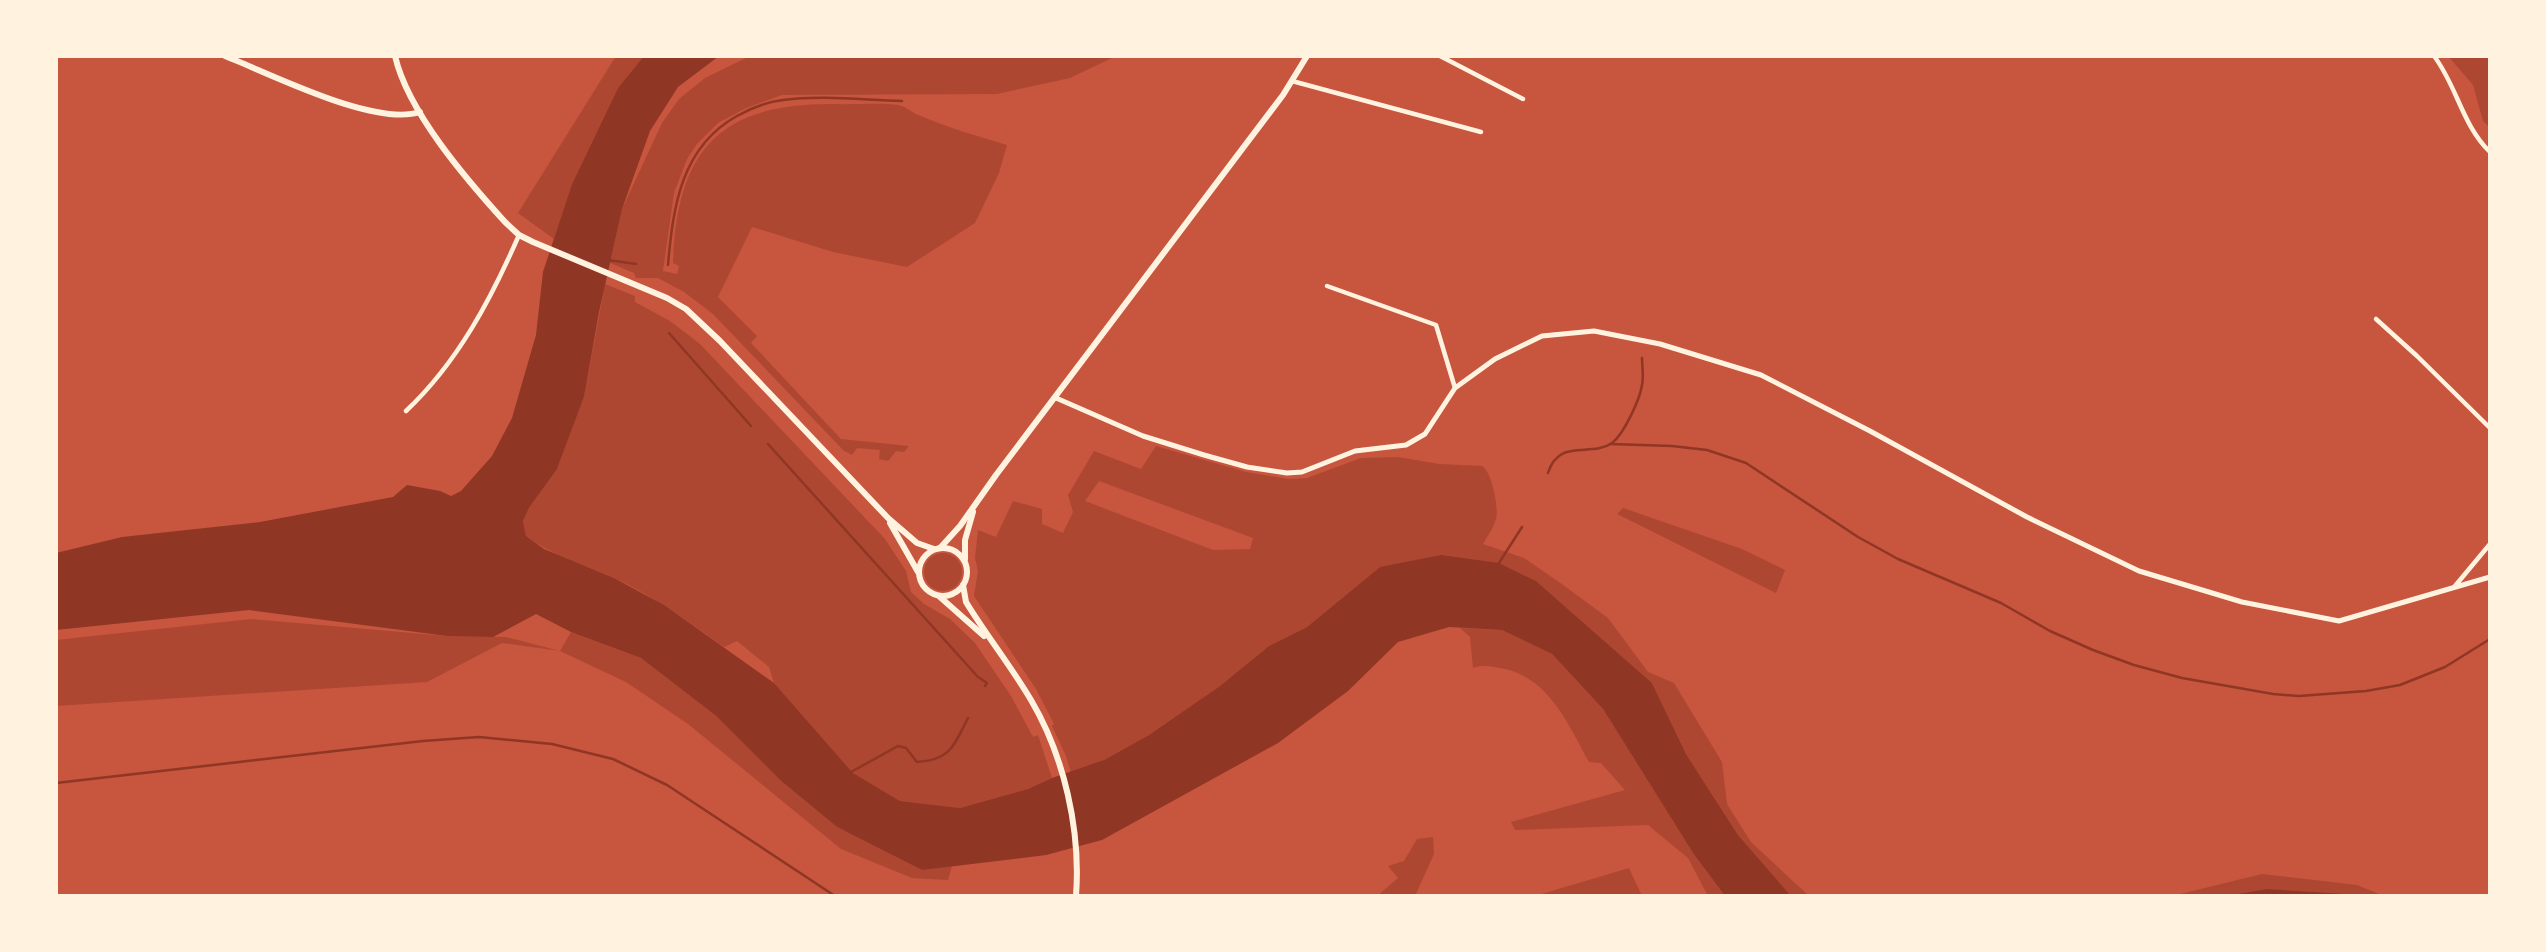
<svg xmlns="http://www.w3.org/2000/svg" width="2546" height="952" font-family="Raleway,sans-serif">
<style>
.green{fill:#ae4732;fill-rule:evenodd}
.water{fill:#8f3625}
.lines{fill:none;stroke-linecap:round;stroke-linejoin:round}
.stream{stroke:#8f3625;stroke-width:2.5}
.minor{stroke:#fff3e0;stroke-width:4.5}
.tertiary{stroke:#fff3e0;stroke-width:5}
.secondary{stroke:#fff3e0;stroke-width:6}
</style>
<rect width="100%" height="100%" fill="#c8553d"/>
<g class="green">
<path d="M616 56H644L618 88 572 184 554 239 518 213Z"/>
<path d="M750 56H1116L1070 78 997 94 782 95 746 108 718 123 697 144 687 159 674 193 663 271 677 274 679 266 673 263C677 148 721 102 838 104 854 105 888 102 902 106 908 108 914 114 921 116 948 128 978 136 1007 145L999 173 975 223 907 267 833 252 752 227 718 297 757 336 751 343 841 439 909 446 904 452 896 451 888 461 879 459 880 450 857 448 852 455 843 450 713 314 684 292 658 278H636L634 273 610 263 622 209 662 123 679 99 705 78Z"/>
<path d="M2448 56H2490V128L2483 121 2473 85Z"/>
<path d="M605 284 635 296V302L670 321 700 344 885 539 906 571 911 592 924 604 950 619 975 643 1011 696 1033 737 1038 735 1052 778 1028 789 960 808 900 801 853 773 774 683 769 667 737 641 724 647C688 622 654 596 614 578 583 564 553 556 526 536L523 521 529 508 557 469 584 397Z"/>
<path d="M1156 446 1246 472 1289 479 1307 478 1361 458 1398 457 1439 464 1482 466C1492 472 1499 508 1496 519 1494 527 1487 537 1483 544L1524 558 1559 582 1608 618 1648 672 1674 683 1722 762 1727 804 1751 842 1809 896H1791L1738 835 1686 754 1652 683 1536 581 1499 563 1380 567 1307 627 1269 646 1220 686 1149 735 1104 760 1071 773 1066 756 1052 726 1054 724 1036 689 974 596 978 571 975 558 978 530 996 537 1013 501 1042 509V524L1063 533 1073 512 1068 495 1094 451 1141 469ZM1099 481 1253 538 1250 549 1213 550 1085 501Z"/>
<path d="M1623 508 1742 549 1785 570 1776 593 1617 514Z"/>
<circle cx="943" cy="572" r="19"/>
<path d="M251 619 447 636 506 637 560 651 571 632 641 658 715 715 780 780 837 827 922 870 952 866 948 880 912 878 841 849 688 724 626 682 560 651 502 643 427 682 56 706V640Z"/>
<path d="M1460 628 1502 630 1552 654 1603 709 1693 853 1725 896H1708L1688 858 1648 825 1515 830 1511 822 1625 790 1601 763 1589 762C1568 724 1547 674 1499 668 1489 666 1482 665 1473 668L1470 637Z"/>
<path d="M1433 837 1434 854 1415 896H1377L1398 878 1388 866 1404 861 1417 839Z"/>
<path d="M1629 868 1642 896H1535Z"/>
<path d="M2262 874 2357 885 2384 896 2266 889 2226 896H2172Z"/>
</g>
<g class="water">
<path d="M644 56H719L678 87 650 131 622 209 599 312 584 397 557 469 529 508 523 521 526 536 544 549 614 578 664 605 774 683 853 773 900 801 960 808 1028 789 1052 778 1104 760 1149 735 1220 686 1269 646 1307 627 1380 567 1441 555 1499 563 1536 581 1652 683 1686 754 1738 835 1791 896H1725L1693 853 1603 709 1552 654 1502 630 1449 627 1398 642 1348 691 1278 743 1102 840 1046 855 922 870 837 827 780 780 715 715 641 658 571 632 536 614 493 637 447 636 249 610 56 630V553L122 537 260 522 393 497 407 485 440 491 451 496 461 491 492 456 512 418 536 335 543 272 572 184 618 88Z"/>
<path d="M2266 889 2348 894 2354 896H2226Z"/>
</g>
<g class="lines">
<g class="stream">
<path d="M608 260 636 264"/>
<path d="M668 265C673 207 681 147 737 116 751 108 767 102 783 100 822 95 863 100 902 101"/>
<path d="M669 333 751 426"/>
<path d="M768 444 978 677 987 683 985 686"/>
<path d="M1611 444 1672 446 1707 450 1746 463 1858 537 1898 559 2001 603 2050 631 2093 650 2134 665 2182 678 2273 694 2299 696 2366 691 2400 685 2445 667 2490 639"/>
<path d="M1548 473C1559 437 1591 458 1612 443 1624 434 1640 399 1642 385 1644 376 1642 366 1642 358"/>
<path d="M1499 563 1522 527"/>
<path d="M851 772 898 746 906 748 917 762C951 760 954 745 968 718"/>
<path d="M56 783 423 741 479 737 552 744 613 759 667 785 835 896"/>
</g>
<g class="minor">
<path d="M1440 56 1523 99"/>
<path d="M2434 56C2457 86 2462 125 2490 152"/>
<path d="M1292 81 1481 132"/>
<path d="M1327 286 1436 325 1455 388"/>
<path d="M2376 319 2417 356 2490 428"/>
<path d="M406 411C458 362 491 299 519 235"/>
<path d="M2455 586 2490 544"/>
</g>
<path class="tertiary" d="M1056 398 1143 436 1204 455 1247 467 1287 473 1302 472 1355 451 1406 445 1425 434 1455 388 1495 359 1542 336 1594 331 1660 344 1761 375 1870 431 2027 517 2139 571 2242 602 2339 621 2490 577"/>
<g class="secondary">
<path d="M225 56C271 74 374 127 420 112"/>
<path d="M395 56C408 112 466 179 505 222L519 235 533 242 667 298 686 309 720 341 888 518 917 543 934 549"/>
<path d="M890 523 918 572"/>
<circle cx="943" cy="572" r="24"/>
<path d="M940 548 960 526 996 475 1283 95 1307 56"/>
<path d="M965 559V540L973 512"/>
<path d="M963 585 966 602C986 635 1011 666 1031 700 1064 756 1081 830 1076 896"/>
<path d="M940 597 984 636"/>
</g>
</g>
<rect width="2546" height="952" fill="none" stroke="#fff3e0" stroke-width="116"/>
</svg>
